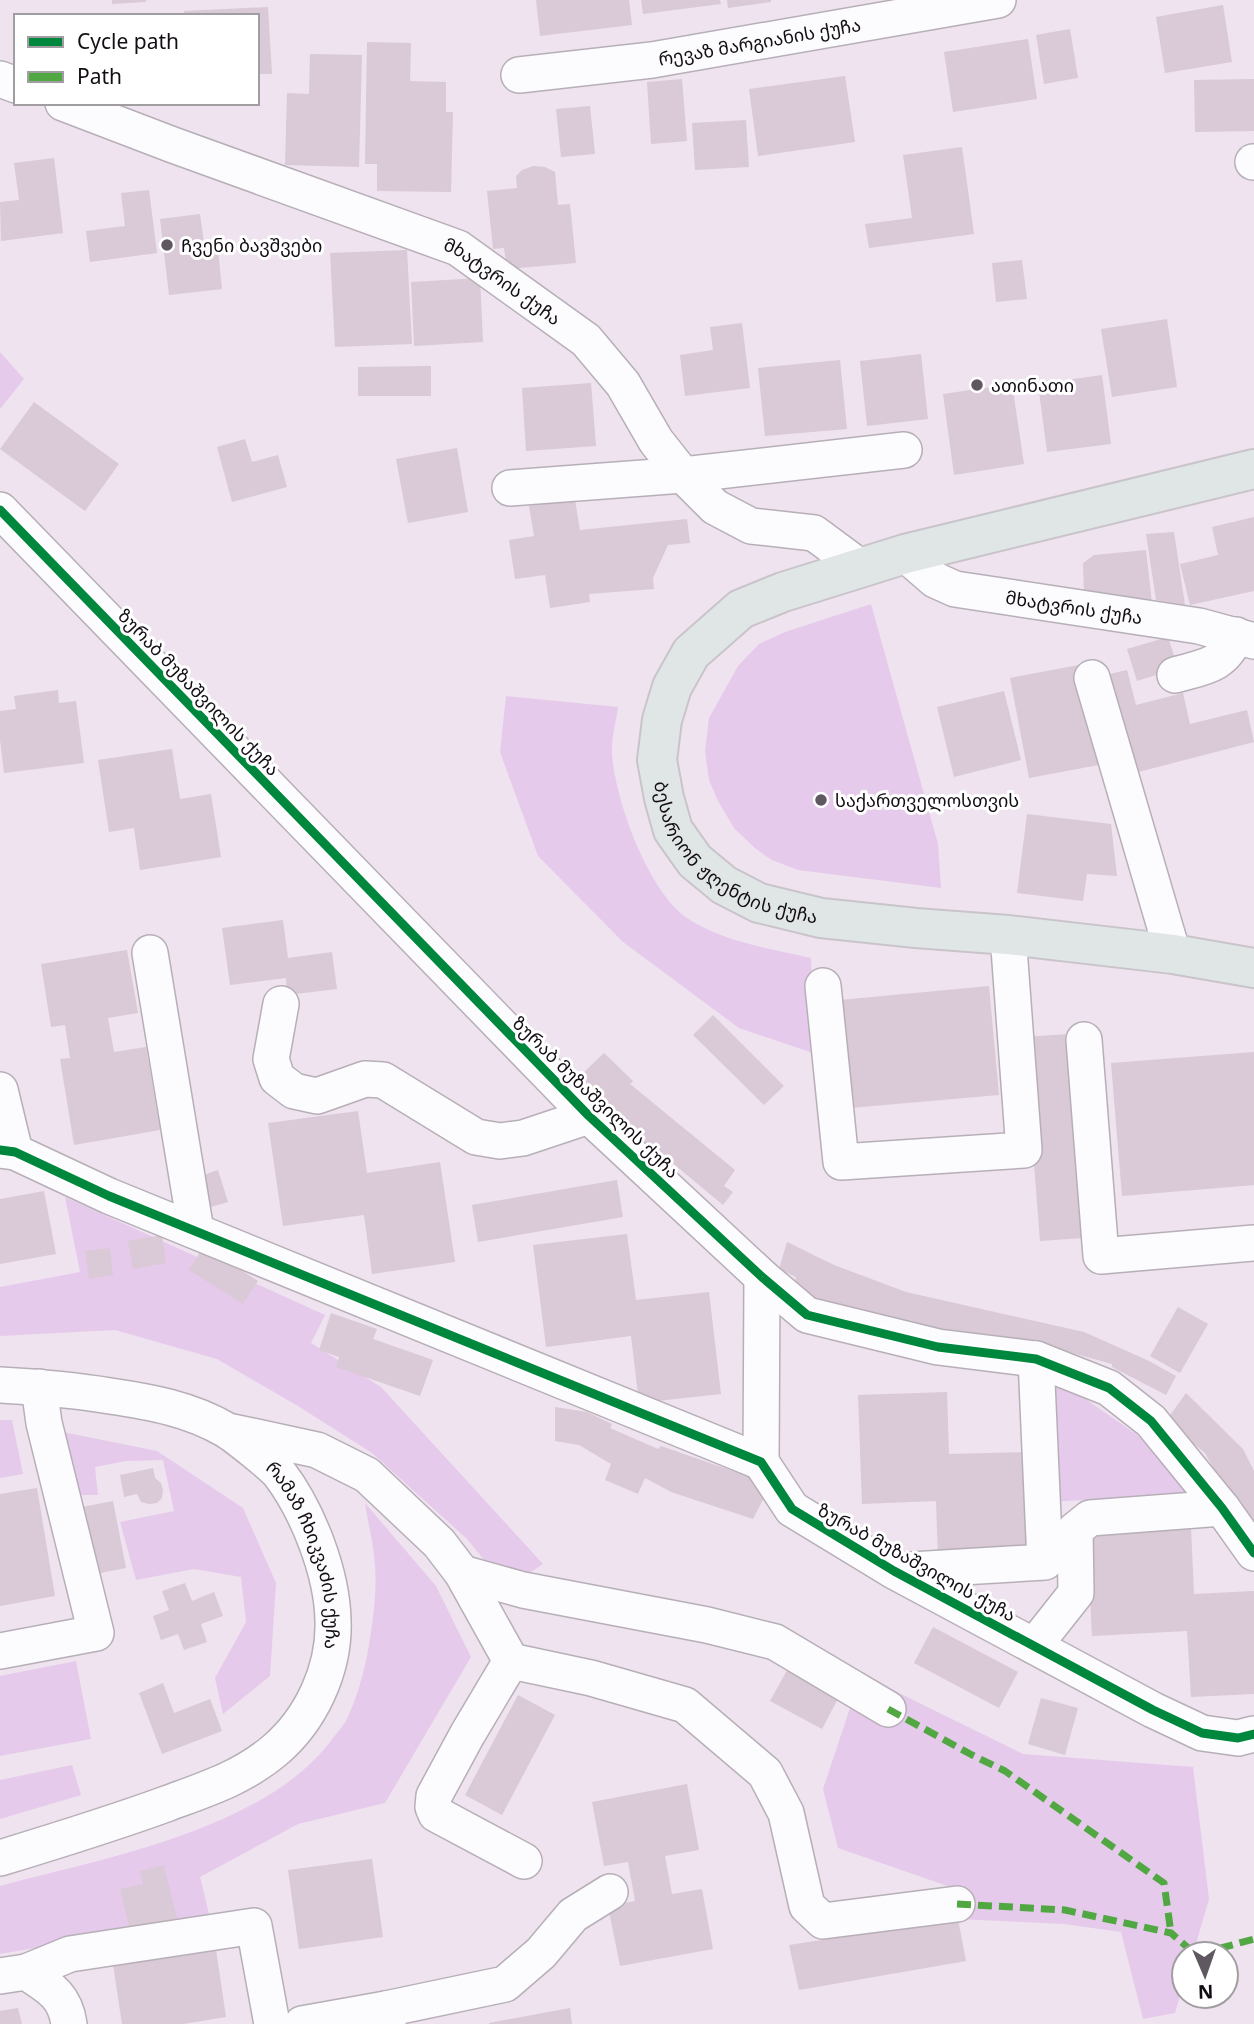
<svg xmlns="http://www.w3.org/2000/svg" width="1254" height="2024" font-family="Georgia,'Noto Sans Georgian',serif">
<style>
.green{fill:#e6caeb}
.building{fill:#dac9d6}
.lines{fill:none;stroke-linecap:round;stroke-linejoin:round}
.minor-casing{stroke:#b7afb8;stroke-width:38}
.major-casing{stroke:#c9c4ca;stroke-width:42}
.minor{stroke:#fcfbfd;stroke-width:35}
.major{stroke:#e0e6e6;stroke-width:38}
.quiet{stroke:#51a842;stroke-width:7;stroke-dasharray:14 7;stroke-linecap:butt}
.cycleway-casing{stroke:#fff;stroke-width:13}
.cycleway{stroke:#00873e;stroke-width:9}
.poi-dot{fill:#605861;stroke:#fff;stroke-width:2.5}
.labels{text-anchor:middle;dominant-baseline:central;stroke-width:6;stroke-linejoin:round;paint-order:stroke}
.street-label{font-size:18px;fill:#130d14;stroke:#fff}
.poi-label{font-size:18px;fill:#130d14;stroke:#fff;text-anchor:start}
</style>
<rect width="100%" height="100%" fill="#eee3ef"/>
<g class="green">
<path d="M0 352 24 379 0 409Z"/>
<path d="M871 604 938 844 941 888 798 870 772 860 756 849 734 828 718 801 709 780 705 751 709 718 738 666 759 644 785 632Z"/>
<path d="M506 696 618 707C616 722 611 739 612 754 615 800 649 895 690 920 726 942 770 949 811 958L813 1053 739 1028 623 942 538 856 500 752Z"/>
<path d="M65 1197 325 1315 311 1343 381 1387 543 1564 507 1588 467 1539 372 1453 298 1406 217 1359 115 1330 0 1336V1287L80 1272Z"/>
<path d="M1043 1377 1062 1383 1136 1434 1197 1493 1050 1502Z"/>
<path d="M0 1420H12L23 1474 0 1478Z"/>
<path d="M63 1432 157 1451 243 1508 276 1583 270 1676 223 1714 215 1678 246 1622 241 1577 194 1569 136 1580 120 1522 174 1511 163 1460 126 1461 95 1467 98 1495H77Z"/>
<path d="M365 1503 436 1586 471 1657 385 1803 298 1824 200 1877 210 1918 0 1954V1886C104 1858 266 1830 333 1738 337 1733 342 1727 346 1721 357 1698 365 1670 369 1645 373 1620 377 1592 375 1566 374 1545 368 1524 365 1503Z"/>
<path d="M76 1661 91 1739 0 1756V1676Z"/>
<path d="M862 1672 903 1695 1023 1754 1193 1767 1209 1899 1193 1954H1184V1982L1175 2013 1143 2019 1121 1932 1064 1924 958 1919 956 1889 838 1848 823 1789Z"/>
<path d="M72 1765 81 1795 0 1819V1780Z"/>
</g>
<g class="building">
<path d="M112 0H146V2L112 4Z"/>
<path d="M536 0H629L632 25 540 36Z"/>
<path d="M641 0H720L721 4 643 14Z"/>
<path d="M727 0H771V2L728 8Z"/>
<path d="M1223 5 1232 62 1165 73 1156 17Z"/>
<path d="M268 7 272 74H257V16H184V11Z"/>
<path d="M1070 29 1078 78 1044 84 1036 35Z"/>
<path d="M1028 39 1037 99 953 112 944 52Z"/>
<path d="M367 42 411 43 410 81 446 82V112H453L451 192 377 191V164H365Z"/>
<path d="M310 54 362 55 359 167 285 165 287 93 309 94Z"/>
<path d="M845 76 855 142 758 156 749 89Z"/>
<path d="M682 79 687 141 651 144 647 82Z"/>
<path d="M1254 79V131L1195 132 1194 80Z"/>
<path d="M590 106 595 154 561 157 556 109Z"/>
<path d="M746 120 749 167 695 170 692 123Z"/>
<path d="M962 147 974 234 869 248 865 224 912 218 903 155Z"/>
<path d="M54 158 63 233 1 241 0 202 19 200 14 163Z"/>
<path d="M533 166 545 167 555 172 558 205 570 204 576 263 507 269 504 248 493 249 487 191 517 188 516 176 522 170Z"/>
<path d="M149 190 157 253 90 262 86 231 125 226 121 193Z"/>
<path d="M200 214 205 251 218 250 222 289 169 295 160 219Z"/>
<path d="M407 250 412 344 335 347 330 253Z"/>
<path d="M1022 260 1027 299 996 302 992 263Z"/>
<path d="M480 278 483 342 414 346 411 282Z"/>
<path d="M1167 319 1177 387 1112 397 1101 329Z"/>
<path d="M742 323 750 388 685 396 680 355 713 350 710 327Z"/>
<path d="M921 354 928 419 867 426 860 361Z"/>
<path d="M840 360 847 429 765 436 758 368Z"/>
<path d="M431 366V396H358V367Z"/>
<path d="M1102 375 1111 444 1047 452 1038 384Z"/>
<path d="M591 383 596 446 526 451 522 388Z"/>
<path d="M1012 384 1024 464 954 475 943 394Z"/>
<path d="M34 402 119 464 85 511 0 449Z"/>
<path d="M245 439 252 462 278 455 287 487 232 502 217 447Z"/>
<path d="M457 448 468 512 408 523 396 459Z"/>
<path d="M575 500 580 530 687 519 690 543 668 545 653 578 654 589 589 594 590 602 550 608 545 575 515 579 509 540 534 536 529 506Z"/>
<path d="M1254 517V591L1190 605 1180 564 1218 555 1212 527Z"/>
<path d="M1174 532 1185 605 1156 600 1146 534Z"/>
<path d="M1146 550 1152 603 1084 594 1083 563 1094 555Z"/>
<path d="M1168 637 1178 668 1137 681 1127 649Z"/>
<path d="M1084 664 1104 764 1029 778 1010 678Z"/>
<path d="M1127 670 1136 705 1183 693 1190 724 1247 710 1254 742 1123 776 1097 677Z"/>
<path d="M58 690 59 703 76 701 84 763 4 773 0 740V711L16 709 14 696Z"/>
<path d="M1004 691 1021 760 954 777 937 707Z"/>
<path d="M172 749 180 799 211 794 221 857 140 870 134 828 109 832 98 760Z"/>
<path d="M1027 814 1111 824 1117 876 1087 874 1083 901 1017 893Z"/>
<path d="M283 920 288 958 332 952 337 989 287 995 286 978 230 985 222 928Z"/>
<path d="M127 950 138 1013 108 1018 114 1052 146 1047 160 1130 74 1145 60 1059 70 1058 65 1025 51 1027 41 964Z"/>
<path d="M989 986 999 1095 850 1108 840 1000Z"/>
<path d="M713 1015 784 1086 764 1105 693 1035Z"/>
<path d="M1069 1034 1084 1238 1040 1241 1024 1037Z"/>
<path d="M1254 1052V1185L1122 1196 1111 1063Z"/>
<path d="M604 1053 633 1081 630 1084 735 1170 724 1186 733 1192 723 1205 669 1160 666 1164 635 1137 579 1077Z"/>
<path d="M358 1111 367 1173 440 1162 455 1262 372 1274 364 1215 283 1226 268 1123Z"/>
<path d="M218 1170 228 1202 211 1207 201 1176Z"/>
<path d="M617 1180 623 1217 478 1242 472 1205Z"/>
<path d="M44 1191 56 1254 0 1264V1199Z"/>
<path d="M627 1234 636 1300 709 1292 721 1394 639 1403 631 1336 546 1347 533 1245Z"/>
<path d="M162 1235 166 1263 133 1269 128 1241Z"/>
<path d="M787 1242 834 1265 906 1292 1084 1332 1147 1360 1176 1376 1166 1395 1112 1367V1364L1069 1352 938 1329 812 1298V1295L795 1283 796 1277 779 1269Z"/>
<path d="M204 1246 258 1281 243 1304 189 1270Z"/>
<path d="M110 1248 113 1275 89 1279 85 1251Z"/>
<path d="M1178 1307 1208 1324 1180 1373 1150 1356Z"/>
<path d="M331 1313 377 1329 373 1339 433 1360 420 1396 336 1367 339 1357 319 1350Z"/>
<path d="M947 1392 949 1454 1032 1452 1035 1554 938 1557 936 1501 862 1504 858 1395Z"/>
<path d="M1186 1393 1243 1449 1254 1471V1541L1205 1453 1166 1421Z"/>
<path d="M555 1407 587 1412 612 1424 610 1428 658 1449 661 1446 750 1477 769 1488 753 1519 671 1492 645 1478 638 1494 605 1480 611 1464 579 1445 555 1441Z"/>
<path d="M153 1468 155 1478 161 1483 163 1490 162 1498 157 1503 149 1504 141 1502 137 1494 124 1497 120 1475Z"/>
<path d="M37 1488 55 1596 0 1606V1494Z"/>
<path d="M113 1501 126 1568 95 1574 82 1507Z"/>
<path d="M1191 1528 1194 1594 1254 1591V1694L1191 1697 1187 1631 1092 1636 1087 1534Z"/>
<path d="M185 1583 192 1601 214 1592 223 1616 201 1624 207 1642 184 1650 178 1634 161 1640 153 1616 169 1610 162 1591Z"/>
<path d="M933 1627 1018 1672 999 1708 914 1663Z"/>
<path d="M790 1665 841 1693 822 1729 770 1701Z"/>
<path d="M163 1683 174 1713 210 1699 222 1731 162 1754 139 1693Z"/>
<path d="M518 1695 555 1715 502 1815 465 1795Z"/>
<path d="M1041 1698 1078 1708 1065 1755 1028 1744Z"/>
<path d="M687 1784 699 1850 665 1856 672 1894 702 1889 713 1949 620 1966 608 1906 635 1901 628 1862 604 1866 592 1802Z"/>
<path d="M372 1859 383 1937 299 1949 288 1870Z"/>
<path d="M164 1865 177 1918 130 1930 120 1889 143 1884 140 1871Z"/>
<path d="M958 1919 966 1961 799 1990 789 1945Z"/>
<path d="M215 1943 226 2017 183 2024H122L112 1958Z"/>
<path d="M18 2008 22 2024H0V2011Z"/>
<path d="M570 2008 572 2024H489V2023Z"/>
</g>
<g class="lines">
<g class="minor-casing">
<g id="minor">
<path id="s1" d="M519 75 652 60 998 0"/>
<path d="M0 79 16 85"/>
<path id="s2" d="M63 103 173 145 458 248 586 340 623 384 656 441 683 475 715 507 751 526 814 533 860 567"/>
<path d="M1253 162H1254"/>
<path d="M510 488 683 475 904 450"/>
<path d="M0 510 589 1116 762 1277 807 1315 938 1347 1036 1359 1109 1388 1151 1421 1222 1508 1254 1553"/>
<path id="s3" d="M905 554 935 580 955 589 1199 626 1254 641"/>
<path d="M1175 675C1203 667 1225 666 1236 635"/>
<path d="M1092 678 1173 954"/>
<path d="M150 953 196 1231"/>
<path d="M823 986 841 1162 1024 1150 1008 935"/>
<path d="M281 1004 271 1059 277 1078 294 1091 317 1096 365 1079 383 1080 476 1137 500 1141 523 1138 589 1116"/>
<path d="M1084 1040 1101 1256 1254 1243"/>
<path d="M0 1090 15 1152"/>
<path d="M0 1150 15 1152 109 1196 761 1462 792 1509 894 1571 1153 1710 1202 1733 1238 1738 1254 1734"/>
<path id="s4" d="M0 1385C37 1387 74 1390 110 1396 151 1402 190 1409 226 1430 236 1436 272 1465 279 1473 308 1511 332 1573 333 1620 335 1669 311 1720 274 1751 240 1779 206 1789 166 1804 111 1824 56 1841 0 1858"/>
<path d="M233 1432 317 1450 367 1475 439 1543 462 1573 511 1661 467 1735 434 1796 433 1807 436 1814 524 1861"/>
<path d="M761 1462 762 1277"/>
<path d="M894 1571 1045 1562 1036 1359"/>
<path d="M462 1573 523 1590 707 1625 775 1642 888 1709"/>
<path d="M1034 1646 1076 1593 1075 1530 1090 1518 1222 1508"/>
<path d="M0 1651 96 1633 44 1423 39 1387"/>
<path d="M511 1661 591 1678 685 1705 765 1773 786 1813 807 1906 823 1921 957 1904"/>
<path d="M26 1972 70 1954 254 1926 272 2024"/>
<path d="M0 1976 26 1972C49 1987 65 1995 69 2024"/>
<path d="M386 2009 505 1984 541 1953 573 1915 610 1892"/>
<path d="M302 2024 386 2009 388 2024"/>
</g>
</g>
<g class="major-casing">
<g id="major">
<path id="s5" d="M1254 469 905 554 783 592 741 609 691 653 672 687 662 720 657 760 664 798 673 830 695 861 724 885 759 903 821 918 916 928 1008 935 1173 954 1254 968"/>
</g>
</g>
<use href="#minor" class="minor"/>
<use href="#major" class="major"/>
<g class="quiet">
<path d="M888 1709 972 1755 1005 1771 1164 1883 1171 1933"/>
<path d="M957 1904 1065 1910 1171 1933 1195 1954"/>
<path d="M1199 1954 1254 1939"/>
<path d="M1201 1996 1202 2007"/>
</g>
<g class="cycleway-casing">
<g id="cycleway">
<path d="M0 510 589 1116 762 1277 807 1315 938 1347 1036 1359 1109 1388 1151 1421 1222 1508 1254 1553"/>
<path d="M0 1150 15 1152 109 1196 761 1462 792 1509 894 1571 1153 1710 1202 1733 1238 1738 1254 1734"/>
</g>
</g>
<use href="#cycleway" class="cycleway"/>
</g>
<g class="poi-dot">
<circle cx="167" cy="245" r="7"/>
<circle cx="977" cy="385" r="7"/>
<circle cx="821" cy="800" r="7"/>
</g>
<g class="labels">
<g class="street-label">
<text stroke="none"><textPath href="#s1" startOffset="243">რევაზ მარგიანის ქუჩა</textPath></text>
<text stroke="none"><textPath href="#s2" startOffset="476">მხატვრის ქუჩა</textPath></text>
<text stroke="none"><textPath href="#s3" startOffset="182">მხატვრის ქუჩა</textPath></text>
<text transform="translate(199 692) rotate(46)">ზურაბ მუზაშვილის ქუჩა</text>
<text stroke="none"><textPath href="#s5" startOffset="847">ბესარიონ ჟღენტის ქუჩა</textPath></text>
<text transform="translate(596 1097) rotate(44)">ზურაბ მუზაშვილის ქუჩა</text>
<text stroke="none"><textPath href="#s4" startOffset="388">რამაზ ჩხიკვაძის ქუჩა</textPath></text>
<text transform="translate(917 1562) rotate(29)">ზურაბ მუზაშვილის ქუჩა</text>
</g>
<g class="poi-label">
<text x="181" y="245">Ჩვენი ბავშვები</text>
<text x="991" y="385">ათინათი</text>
<text x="835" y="800">საქართველოსთვის</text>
</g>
</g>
<rect x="14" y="14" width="245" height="91" fill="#ffffff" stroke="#a19ea1" stroke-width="2"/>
<rect x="28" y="37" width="35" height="10" fill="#00873e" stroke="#a19ea1" stroke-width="2"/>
<text x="77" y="49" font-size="21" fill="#130d14">Cycle path</text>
<rect x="28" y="72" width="35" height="10" fill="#51a842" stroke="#a19ea1" stroke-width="2"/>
<text x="77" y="84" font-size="21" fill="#130d14">Path</text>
<g transform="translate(1205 1975) rotate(178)"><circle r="33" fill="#ffffff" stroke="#a19ea1" stroke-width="2"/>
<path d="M0-5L12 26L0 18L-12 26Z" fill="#605861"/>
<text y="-10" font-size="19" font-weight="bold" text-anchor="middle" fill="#130d14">N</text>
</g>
</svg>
